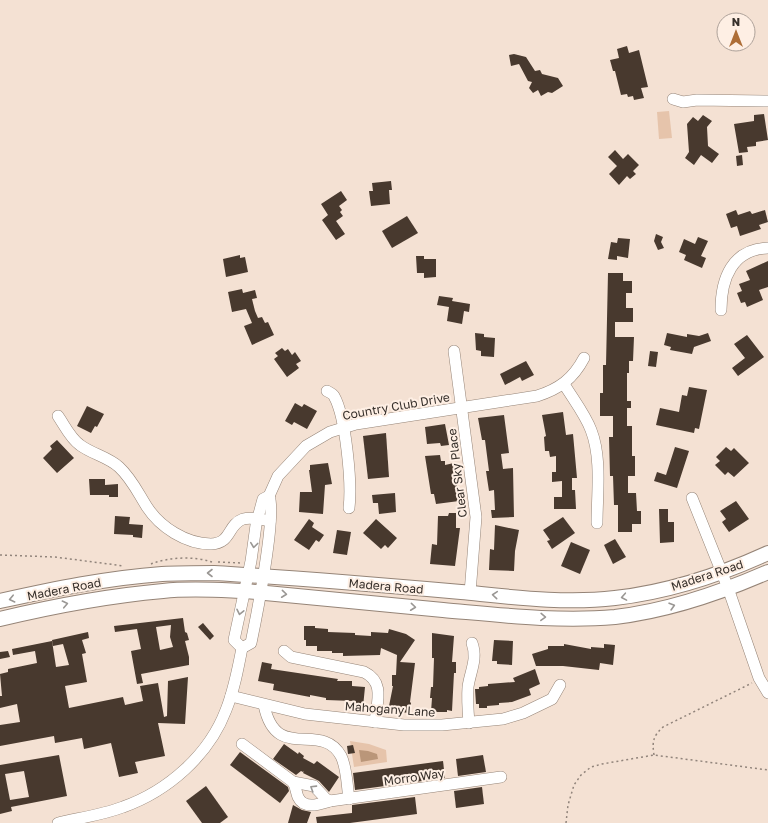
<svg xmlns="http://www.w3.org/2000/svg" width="768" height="823" font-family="'Golos Text',sans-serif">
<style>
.green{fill:#e6c4ab}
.water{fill:#ba9679}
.building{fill:#48392e;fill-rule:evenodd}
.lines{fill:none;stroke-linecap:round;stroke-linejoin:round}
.minor-casing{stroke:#958477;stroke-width:12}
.major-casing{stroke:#958477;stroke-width:16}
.path{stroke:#91847b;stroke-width:1.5;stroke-dasharray:2 3;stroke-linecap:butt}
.minor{stroke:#fff;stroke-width:11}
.major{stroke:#fff;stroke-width:14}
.oneway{stroke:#9a9794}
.labels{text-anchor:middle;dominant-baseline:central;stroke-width:4;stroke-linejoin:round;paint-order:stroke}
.street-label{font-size:12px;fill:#362f2a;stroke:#feefe4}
</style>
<rect width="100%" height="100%" fill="#f4e1d3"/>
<g class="green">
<path d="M669 111 672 138 659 139 657 112Z"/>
<path d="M350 741 369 744 386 750 387 762 354 767Z"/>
</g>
<path class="water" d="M359 750 368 751 377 754 378 759 361 762Z"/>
<g class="building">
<path d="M627 46 629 53 639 50 648 87 641 88 644 98 634 100 633 96 628 97 627 94 621 95 615 71H613L610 60 619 58 617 49Z"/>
<path d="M514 54 526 57 535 71 540 70 542 74 558 78 563 86 552 93 548 92 541 96 538 90 533 93 529 88 532 82 528 81 519 64 511 66 509 55Z"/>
<path d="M764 114 768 140 756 142V146L747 147 748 152 739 153 734 124 754 121V115Z"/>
<path d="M703 115 712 121 707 127 708 146 719 154 712 163 701 155 694 165 685 158 689 152 687 124 693 117 698 121Z"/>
<path d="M615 150 623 159 628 154 639 165 633 171 636 174 630 179 627 176 619 185 609 174 617 166 608 157Z"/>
<path d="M742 155 743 165 737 166 736 156Z"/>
<path d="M391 181 392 190H389L390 204 371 206 369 191H373L372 183Z"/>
<path d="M341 191 347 200 339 206 342 210 340 212 343 216 336 221 345 234 336 240 322 220 328 215 321 204Z"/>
<path d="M736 210 738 215 750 211 752 214 765 210 768 222 759 225 761 229 740 236 737 226 731 228 726 214Z"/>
<path d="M407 216 418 233 392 248 382 231Z"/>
<path d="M656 234 663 237 661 242 664 248 658 250 654 241Z"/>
<path d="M698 237 708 241 701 256 706 258 702 268 684 260 686 255 679 252 684 239 695 244Z"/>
<path d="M618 238 630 239 628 258 617 256V260L608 259 611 242 617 243Z"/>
<path d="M240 255V258L245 257 248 272 226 277 223 259Z"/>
<path d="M416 256H424V259H436V277L424 278V273H417Z"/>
<path d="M768 261V287L759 290 763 300 747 307 745 302 741 303 737 293 742 291 739 284 750 280 746 271Z"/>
<path d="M608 273H623V281H632V293H626V308H633V322H615V337H634L633 361H629V373H627V401H631V408H627V426H632V456H635V476H628V493H636L637 511H641V524H632V532H618V505H614L613 476H610L609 437H613V416H600V393H603V365H606Z"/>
<path d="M242 289 243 293 255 290 257 298 252 299 255 311 258 318 262 317 265 323 268 322 274 335 252 345 244 326 252 323 246 309 232 312 228 292Z"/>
<path d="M439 296 453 298 452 301 470 304 469 312 464 311 462 324 447 321 449 307 437 305Z"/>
<path d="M475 333 484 334V337L495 338 494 357 481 356V351L476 350Z"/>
<path d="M667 333 687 337V334L699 336 708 333 711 341 694 347 692 354 670 350 671 347 664 345Z"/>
<path d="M747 335 764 357 738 376 732 368 745 358 734 344Z"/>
<path d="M282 348 285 351 288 349 292 355 295 352 301 361 296 364 299 368 287 377 274 359 278 356 275 353Z"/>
<path d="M650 351 658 352 656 367 648 366Z"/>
<path d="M526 361 534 375 522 381 520 377 505 385 500 374Z"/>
<path d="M689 387 707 390 699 429 695 428 694 433 656 425 660 408 679 412 682 395 687 396Z"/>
<path d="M295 403 302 407 304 404 317 411 307 429 294 422 292 425 285 421Z"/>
<path d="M87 406 104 414 97 427 95 426 91 433 77 426Z"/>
<path d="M563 412 566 435 573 434 577 478H572V490H575L576 509H554V497H562V481L552 482V472H556V456L550 457 549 451H545L544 437 546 436 542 415Z"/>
<path d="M504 415 509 453 501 454 503 469 513 468 514 517 492 518 491 510H495L494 490 489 491 487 478 486 471H489L485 440H482L478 418Z"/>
<path d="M445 424 449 445 441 446 440 443 427 444 425 427Z"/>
<path d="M386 433 389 477 368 479 363 436Z"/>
<path d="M57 440 74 458 57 473 43 458 52 449 50 446Z"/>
<path d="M675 447 689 451 677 488 654 481 657 472 666 475Z"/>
<path d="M726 447 731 451 734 448 749 463 734 477 728 472 725 475 715 465 720 461 716 457Z"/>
<path d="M440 455 441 461H445V465L454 463 459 501 436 504 434 494H431L425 456Z"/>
<path d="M328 463 332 484 325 485 323 514 299 512 300 492H312L309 470H310V465Z"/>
<path d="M89 479H105V485L118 484V497H109V495H90Z"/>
<path d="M395 493 396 512 379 514 378 503H373L372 495Z"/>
<path d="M736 501 749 519 729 532 722 522 726 519 720 511Z"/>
<path d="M659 509H668V522H674V542L660 543Z"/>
<path d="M449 513H456V528H460L455 566 430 564 432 544 437 545 438 516H448Z"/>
<path d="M115 516 130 517 129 524 143 525 142 538 133 537V535L114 534Z"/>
<path d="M563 517 575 533 552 549 547 541 550 540 543 530Z"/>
<path d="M309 519 314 523 312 527 324 535 319 542 316 540 309 550 294 540Z"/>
<path d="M376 519 397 538 388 548 385 545 381 549 363 533Z"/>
<path d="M495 525 519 530 515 551 514 571 489 570 490 549 494 550Z"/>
<path d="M337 530 351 532 347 555 333 553Z"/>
<path d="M615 539 626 557 613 564 604 545Z"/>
<path d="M571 542 590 550 580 574 561 566Z"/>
<path d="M183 618 185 632 187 633 189 640 185 641 189 657V665L141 674 143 683 137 684 131 651 141 649 137 629 115 632 114 626ZM171 625 170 637 173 647 160 650 156 627Z"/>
<path d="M203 623 214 636 210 640 198 627Z"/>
<path d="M304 626H315V628L328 629V632L355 633V635L371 636V632L388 633 389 629 406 634 415 640 400 662 415 663 410 702 411 703 410 713 388 711 393 686H392V675H396L397 655 381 648 380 655 343 656V653H332V651H317V646H306V640H304Z"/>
<path d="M88 632 89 638 82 640 86 653 82 654 87 682 65 686 69 708 123 697 125 705 143 701 140 686 158 683 164 717 167 716 168 681 188 677 185 724 158 723 165 756 135 762 138 773 119 777 111 743 84 749 82 738 55 743 54 736 0 746V725L20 722 17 704 0 708V696H2L0 674 8 672V669L37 663 35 651 13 655 12 649 52 641 56 667 69 665 63 644 53 646 52 640Z"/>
<path d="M432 633 454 636 452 662H456V673H454L452 711 447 710V712H431L432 698H430L431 687H433L434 658H432Z"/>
<path d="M494 640 513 641 512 665 497 664V661H492Z"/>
<path d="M564 644 591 649V647L604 648V644L615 645 613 665 600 663 599 670 563 666H536L532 654 548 649V646H564Z"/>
<path d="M8 651 10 657 0 659V652Z"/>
<path d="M262 662 272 664 271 669 338 679 337 681H352V686L365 687 363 707 352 706 353 701 326 700V698L310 695V697L273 690 274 684 258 681Z"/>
<path d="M535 669 540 684 529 689 531 695 512 702 499 703V705L487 706V708H479V704H476L475 689H479V687L488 686V684L515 682 513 678Z"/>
<path d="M284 744 298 754 299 752 304 756 303 758 314 764 317 761 339 777 329 792 319 781 303 773 304 771 303 772 301 771 296 775 273 759Z"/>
<path d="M353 745 355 753 348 754 347 746Z"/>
<path d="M240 752 288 787 289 791 280 803 230 765Z"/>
<path d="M59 755 67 796 11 807 12 811 0 814V765ZM24 771 29 797 10 800 5 774Z"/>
<path d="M483 755 486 772 458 776 456 759Z"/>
<path d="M443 761 445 778 355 790 353 773Z"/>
<path d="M206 786 228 817 220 823H202L186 801Z"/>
<path d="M482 787 484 804 456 808 454 791Z"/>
<path d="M415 797 417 814 350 823H317L316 817 352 813V805Z"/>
<path d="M293 805 302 810 311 812 307 823H288Z"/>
</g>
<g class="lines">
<g class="minor-casing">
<g id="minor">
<path d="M673 99 683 102 697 100 768 101"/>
<path d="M721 310C721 279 732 249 768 248"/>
<path d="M454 351 476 517 470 593"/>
<path d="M564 384C573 399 585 414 591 430 602 458 597 494 597 523"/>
<path d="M327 391C329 392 333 394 334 396 346 417 352 484 349 508"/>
<path d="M58 416C65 426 70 438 80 445 92 454 108 457 119 467 132 479 138 493 147 507 160 527 186 544 211 544 232 543 227 525 243 519 251 517 261 519 270 521"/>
<path d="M692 498 728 588 759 678 768 693"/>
<path d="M242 648 234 640 251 561 256 525 263 499 269 496 278 476 306 446 330 432 356 424 537 396C559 389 573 379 584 358"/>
<path d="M242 648 251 643C256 619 277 514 269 496"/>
<path d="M284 651 291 657 364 672C385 682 377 702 375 722"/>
<path d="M231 696 305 714 404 725H442L503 719 523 713 552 699 560 685"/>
<path d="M264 705C276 764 321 720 341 756 347 768 347 786 349 799"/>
<path d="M469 723C468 711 467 699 468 687 470 672 478 659 472 643"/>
<path d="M242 744 293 782 314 786 326 799 330 801"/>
<path d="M293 782C296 787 296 792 298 797 304 810 320 804 330 801L501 777"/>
<path d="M58 823C79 818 102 815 123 807 168 791 209 755 226 710 234 690 238 669 242 648"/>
</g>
</g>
<g class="major-casing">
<g id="major">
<path d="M0 601C54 589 107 578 162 574 180 573 197 573 214 573 297 578 379 585 461 592 512 597 564 604 615 598 668 592 720 575 768 553"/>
<path d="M0 619C54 606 107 596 163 591 190 588 218 590 245 591 311 597 377 604 443 610 500 615 558 622 615 617 667 611 720 593 768 572"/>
</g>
</g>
<g class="path">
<path d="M0 555 55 557 124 566"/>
<path d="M218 562 242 563"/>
<path d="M151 564C169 557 194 556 212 562"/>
<path d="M654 755C652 742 653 736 663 727L752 683"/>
<path d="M566 823 568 805 574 785 581 775 591 767 602 764 654 755 768 770"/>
</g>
<use href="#minor" class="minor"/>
<use href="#major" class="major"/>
</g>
<defs><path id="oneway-chevron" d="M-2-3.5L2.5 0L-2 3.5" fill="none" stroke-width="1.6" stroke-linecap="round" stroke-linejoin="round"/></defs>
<g class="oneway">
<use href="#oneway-chevron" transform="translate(254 545) rotate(97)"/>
<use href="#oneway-chevron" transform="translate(210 573) rotate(180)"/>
<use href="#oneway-chevron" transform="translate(284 594) rotate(6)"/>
<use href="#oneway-chevron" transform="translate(495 595) rotate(-175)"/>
<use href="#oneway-chevron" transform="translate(624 597) rotate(170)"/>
<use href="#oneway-chevron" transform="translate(12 599) rotate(167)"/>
<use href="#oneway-chevron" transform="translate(65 604) rotate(-12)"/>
<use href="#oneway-chevron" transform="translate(672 606) rotate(-16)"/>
<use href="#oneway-chevron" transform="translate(413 607) rotate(6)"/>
<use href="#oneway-chevron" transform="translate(240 612) rotate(102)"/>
<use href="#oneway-chevron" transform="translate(543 617) rotate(2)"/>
<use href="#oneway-chevron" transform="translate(313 788) rotate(-148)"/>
</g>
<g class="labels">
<g class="street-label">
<text transform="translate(396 406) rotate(-10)">Country Club Drive</text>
<text transform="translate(457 473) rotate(-97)">Clear Sky Place</text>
<text transform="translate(707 575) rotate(-18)">Madera Road</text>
<text transform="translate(386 586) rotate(5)">Madera Road</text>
<text transform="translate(64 589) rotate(-11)">Madera Road</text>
<text transform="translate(390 709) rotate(4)">Mahogany Lane</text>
<text transform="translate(414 777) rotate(-8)">Morro Way</text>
</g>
</g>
<g transform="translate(736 32)"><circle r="19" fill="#feefe4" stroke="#aea29a"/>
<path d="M0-3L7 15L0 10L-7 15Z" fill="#ae6e37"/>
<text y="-6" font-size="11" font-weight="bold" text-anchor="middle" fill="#362f2a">N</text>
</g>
</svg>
